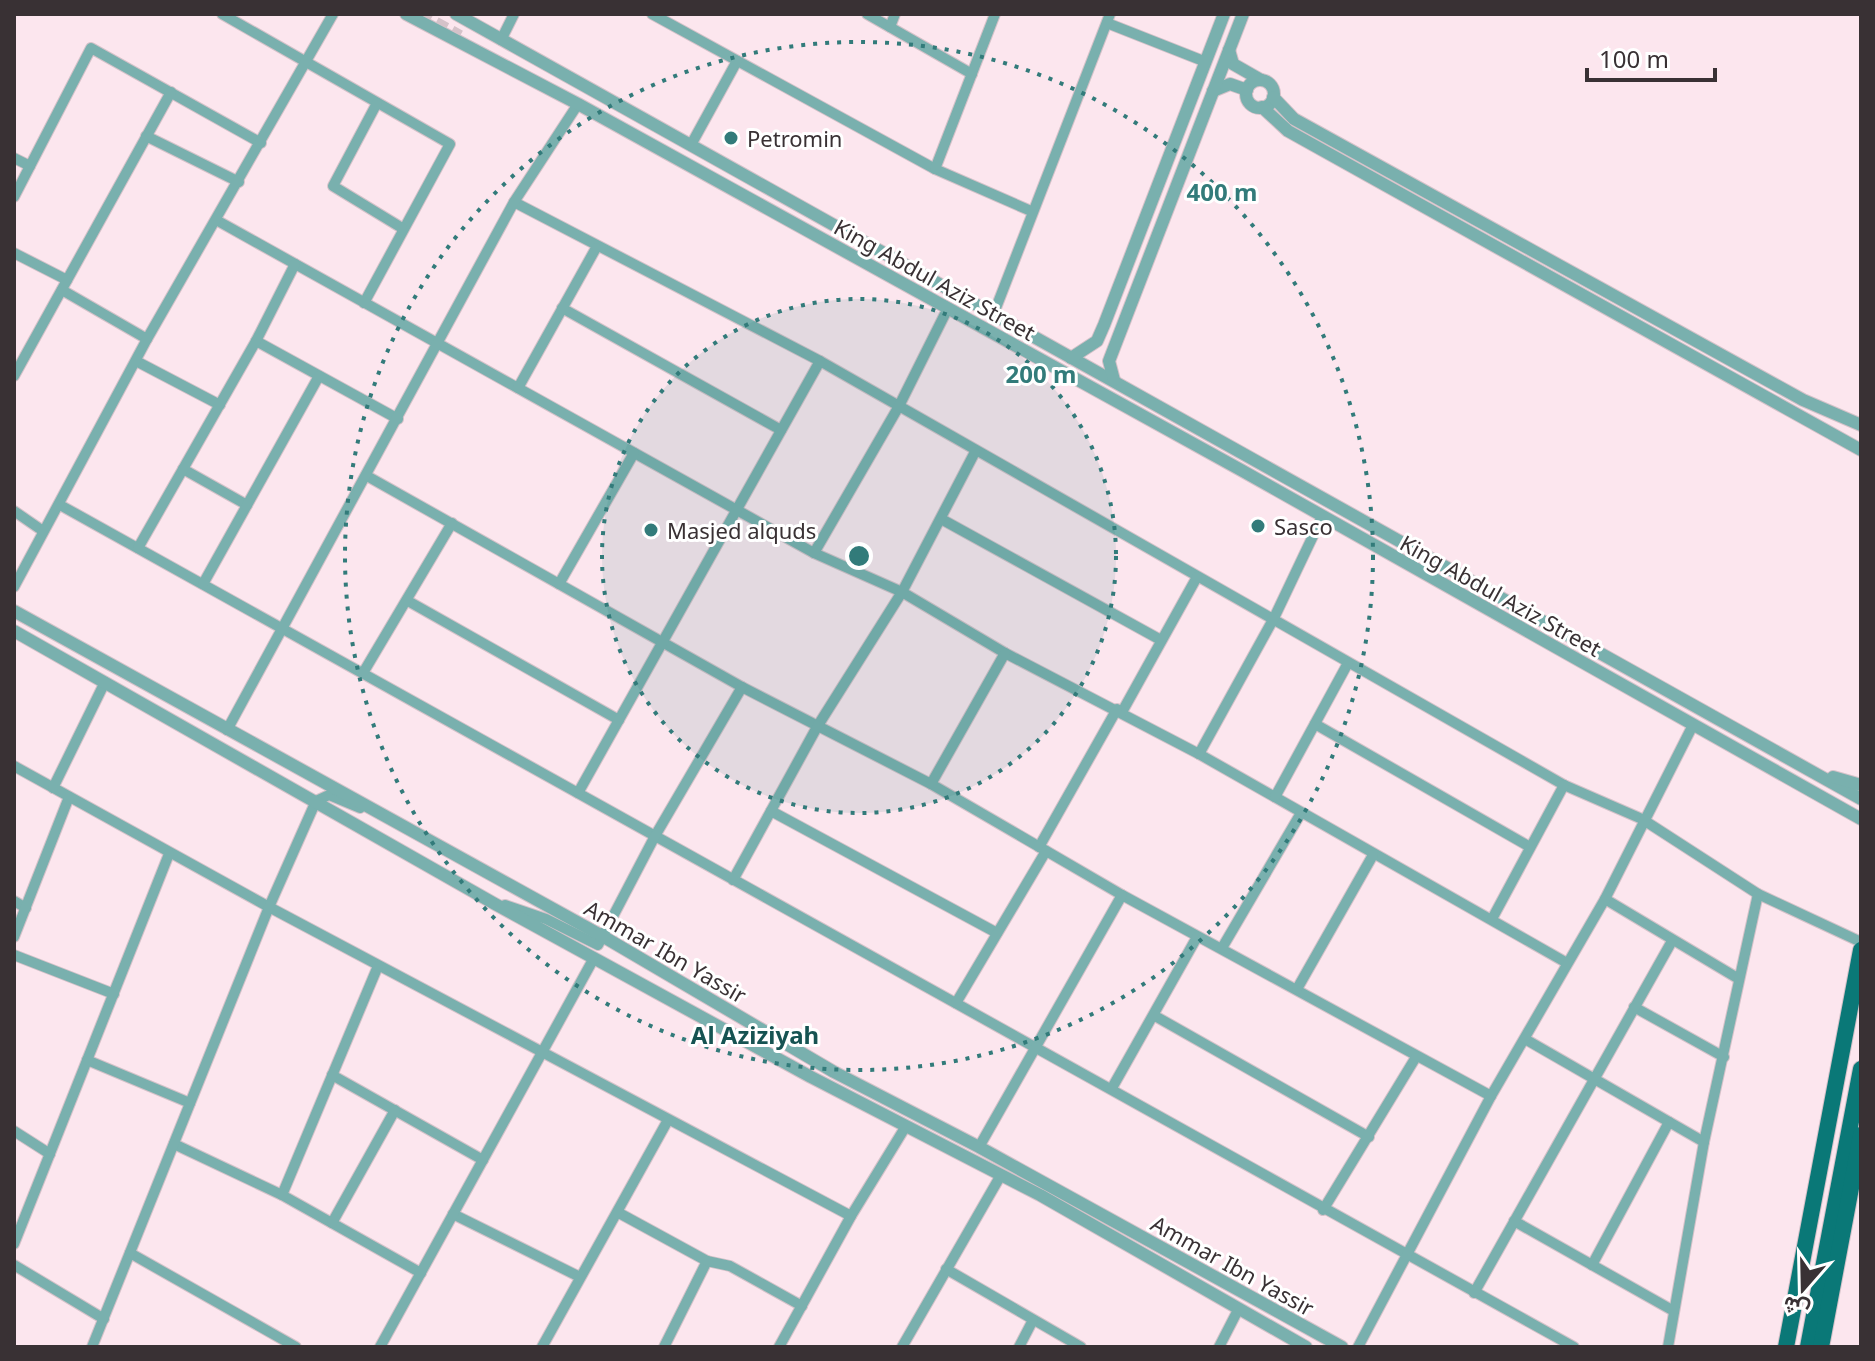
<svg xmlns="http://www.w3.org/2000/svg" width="1875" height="1361" font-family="'Noto Sans',Vazirmatn,sans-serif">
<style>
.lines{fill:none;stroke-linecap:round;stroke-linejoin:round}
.tertiary-tunnel{stroke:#d5c2c9;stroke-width:12;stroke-dasharray:12 6;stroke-linecap:butt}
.minor-casing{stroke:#d5c2c9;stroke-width:12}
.tertiary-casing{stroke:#d5c2c9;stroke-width:14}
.primary-casing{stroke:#d5c2c9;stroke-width:18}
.minor{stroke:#79b0ae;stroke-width:10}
.tertiary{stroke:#79b0ae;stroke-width:12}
.primary{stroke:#0a7877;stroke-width:16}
.ring{fill:none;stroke:#327b7a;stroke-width:4;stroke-dasharray:4 8}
.poi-dot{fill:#327b7a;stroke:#fff;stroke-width:3}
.labels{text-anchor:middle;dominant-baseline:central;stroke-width:6;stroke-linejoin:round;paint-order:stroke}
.poi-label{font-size:22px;fill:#393134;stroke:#fff;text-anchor:start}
.street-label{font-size:22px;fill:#393134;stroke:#fff}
.neighbourhood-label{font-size:24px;font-weight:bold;fill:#165352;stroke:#fff}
.centre{fill:#327b7a;stroke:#fff;stroke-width:4}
.ring-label{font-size:24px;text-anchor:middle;font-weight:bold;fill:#327b7a;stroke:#fff;stroke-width:6;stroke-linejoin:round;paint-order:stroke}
</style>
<rect width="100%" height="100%" fill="#fce6ee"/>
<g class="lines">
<path class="tertiary-tunnel" d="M420 14 460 36"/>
<g class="minor-casing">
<g id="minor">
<path d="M222 14 450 144 364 303"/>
<path d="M652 14 935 169 1031 211"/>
<path d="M867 14 972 74"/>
<path d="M1107 23 1206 62"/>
<path d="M890 27 895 14"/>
<path d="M501 40 514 14"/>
<path d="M377 103 333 186 402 228"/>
<path d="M146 136 239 182"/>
<path d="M692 143 737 61"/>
<path d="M14 158 30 166"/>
<path d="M935 169 995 14"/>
<path d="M14 197 91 48 261 143"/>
<path d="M514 202 820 361 1564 785 1642 819 1758 894 1861 942"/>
<path d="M218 221 814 553 902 592 1005 653 1199 754 1567 963"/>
<path d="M14 253 67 280"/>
<path d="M62 290 147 339"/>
<path d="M562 308 781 430"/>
<path d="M994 313 1110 14"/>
<path d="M256 341 398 419"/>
<path d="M136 361 220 405"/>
<path d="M14 376 171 92"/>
<path d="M518 388 596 248"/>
<path d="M183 469 247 505"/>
<path d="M367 476 742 687 931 784 1122 895 1491 1096"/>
<path d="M60 505 1574 1347"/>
<path d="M14 511 43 531"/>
<path d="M943 520 1159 639"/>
<path d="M138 548 256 341 295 264"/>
<path d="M814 553 899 406 947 310"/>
<path d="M203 584 319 376"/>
<path d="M559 584 634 453"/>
<path d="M14 587 147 339 333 14"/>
<path d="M408 601 619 720"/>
<path d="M363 673 452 523"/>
<path d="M1122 712 1197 577"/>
<path d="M1315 724 1530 847"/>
<path d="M227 730 514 202 578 104"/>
<path d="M1199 754 1274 618 1322 517"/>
<path d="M14 766 269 907 851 1216"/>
<path d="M931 784 1005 653"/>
<path d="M53 788 105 682"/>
<path d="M578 793 820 361"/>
<path d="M1275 797 1348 663"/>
<path d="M771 811 997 933"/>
<path d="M1039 847 1117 709"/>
<path d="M733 880 817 727 902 592 975 452"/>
<path d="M1605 899 1739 979"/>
<path d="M14 901 26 908"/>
<path d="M505 905 546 919 598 945 655 836 742 687"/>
<path d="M1492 919 1564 785"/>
<path d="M14 937 69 797"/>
<path d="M1222 948 1301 813"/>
<path d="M14 955 114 994"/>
<path d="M1297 989 1373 855"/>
<path d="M956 1003 1046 851"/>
<path d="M1634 1007 1724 1057"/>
<path d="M1155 1016 1369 1137"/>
<path d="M1525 1039 1704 1142"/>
<path d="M87 1060 190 1103"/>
<path d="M332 1075 483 1160"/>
<path d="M1112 1088 1197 937"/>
<path d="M14 1131 50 1154"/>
<path d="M174 1144 282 1195 421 1273"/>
<path d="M979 1147 1122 895"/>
<path d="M282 1195 378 966"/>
<path d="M1323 1210 1416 1057"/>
<path d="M619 1213 707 1261 664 1347"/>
<path d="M453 1214 580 1277"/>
<path d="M1514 1221 1672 1310"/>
<path d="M332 1223 395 1110"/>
<path d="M14 1244 169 854"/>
<path d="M130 1253 296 1347"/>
<path d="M707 1261 730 1266 802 1306"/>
<path d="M14 1265 104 1319"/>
<path d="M1592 1265 1669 1122"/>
<path d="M946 1269 1081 1347"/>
<path d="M1474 1293 1672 941"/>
<path d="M92 1347 269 907 316 801 329 795 360 808"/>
<path d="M380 1347 594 958"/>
<path d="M542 1347 668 1120"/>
<path d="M779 1347 851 1216 906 1126"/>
<path d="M902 1347 1001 1175"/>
<path d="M1019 1347 1033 1320"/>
<path d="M1219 1347 1238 1310"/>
<path d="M1358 1347 1491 1096 1605 899 1693 725"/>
<path d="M1668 1347 1704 1142 1758 894"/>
</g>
</g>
<g class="tertiary-casing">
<g id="tertiary">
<path d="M406 14 578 104 1241 470 1861 819"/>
<path d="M456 14 1861 799"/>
<path d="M1229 50 1233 64 1261 80"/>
<circle cx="1260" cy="94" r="14"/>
<path d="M1213 91 1230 84 1247 90"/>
<path d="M1273 97 1294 119 1803 400 1861 425"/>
<path d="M1262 107 1288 131 1861 450"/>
<path d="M1071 358 1097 341 1104 325 1224 14"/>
<path d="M1114 380 1109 361 1243 14"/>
<path d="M14 611 604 937 834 1072 979 1147 1342 1347"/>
<path d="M14 631 495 904 811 1077 1040 1195 1306 1347"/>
<path d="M1833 777 1861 785"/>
</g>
</g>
<g class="primary-casing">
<g id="primary">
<path d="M1786 1347 1861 950"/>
<path d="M1808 1347 1861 1069"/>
<path d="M1821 1347 1861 1135"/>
</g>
</g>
<use href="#minor" class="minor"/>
<use href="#tertiary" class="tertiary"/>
<use href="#primary" class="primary"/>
</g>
<circle cx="859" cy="556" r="257" fill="#327b7a" fill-opacity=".12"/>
<g class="ring">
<circle cx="859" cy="556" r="257"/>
<circle cx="859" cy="556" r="514"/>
</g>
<g class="poi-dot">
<circle cx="731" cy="138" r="8"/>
<circle cx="1258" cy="526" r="8"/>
<circle cx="651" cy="530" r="8"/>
</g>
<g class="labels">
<g class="poi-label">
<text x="747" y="138">Petromin</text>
<text x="1274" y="526">Sasco</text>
<text x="667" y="530">Masjed alquds</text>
</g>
<g class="street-label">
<text transform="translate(935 279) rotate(29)">King Abdul Aziz Street</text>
<text transform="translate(1501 595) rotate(29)">King Abdul Aziz Street</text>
<text transform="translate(666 951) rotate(30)">Ammar Ibn Yassir</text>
<text transform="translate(1233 1265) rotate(29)">Ammar Ibn Yassir</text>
</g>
<g class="neighbourhood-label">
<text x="755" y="1034">Al Aziziyah</text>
</g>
</g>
<circle cx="859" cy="556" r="12" class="centre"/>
<g class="ring-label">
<text x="1222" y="201">400 m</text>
<text x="1041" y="383">200 m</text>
</g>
<rect width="1875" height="1361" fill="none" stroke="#393134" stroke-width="32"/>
<g transform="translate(1803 1289) rotate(200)" stroke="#ffffff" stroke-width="6" paint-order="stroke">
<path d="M0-6L14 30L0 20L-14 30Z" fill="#393134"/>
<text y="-12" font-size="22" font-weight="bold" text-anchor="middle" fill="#393134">ش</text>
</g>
<path d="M1587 68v12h128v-12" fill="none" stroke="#393134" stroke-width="4"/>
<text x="1599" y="68" font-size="24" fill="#393134" stroke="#ffffff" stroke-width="6" paint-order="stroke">100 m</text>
</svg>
